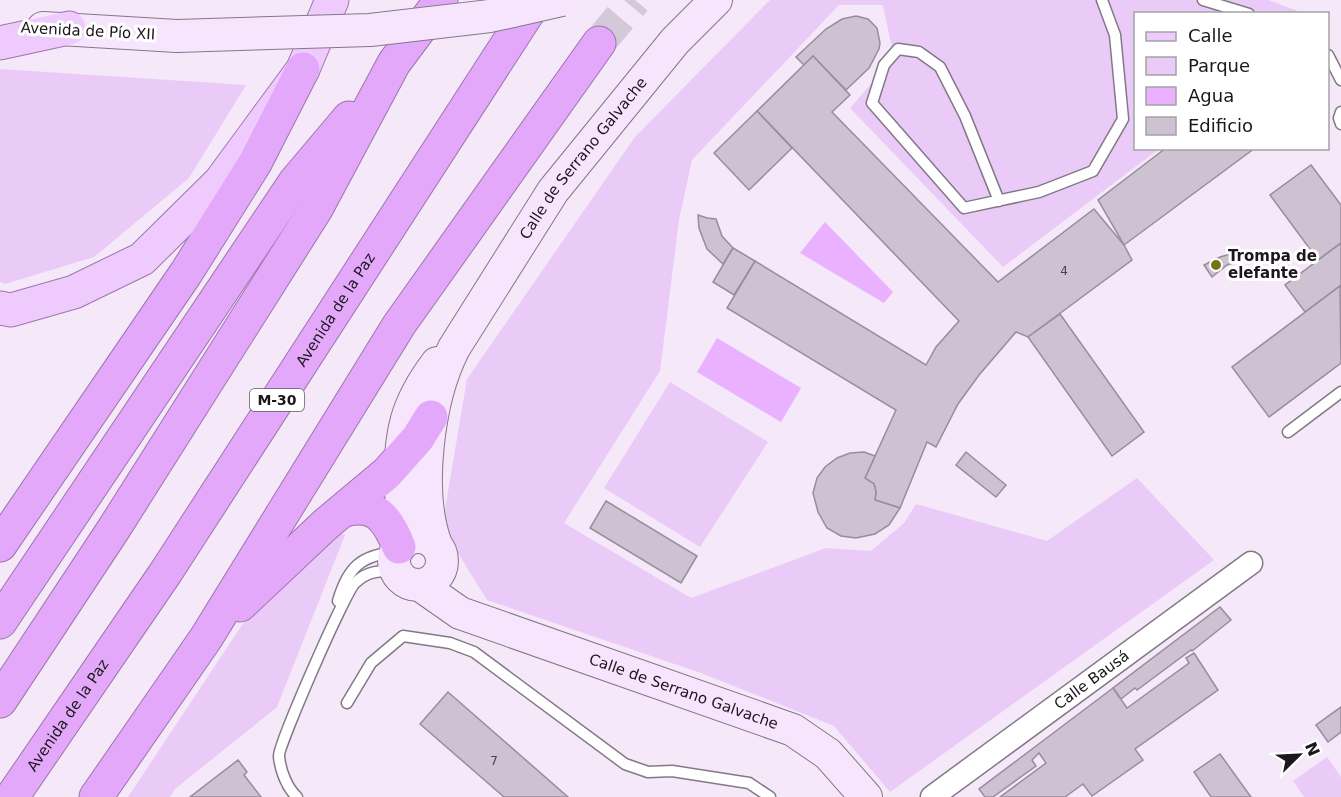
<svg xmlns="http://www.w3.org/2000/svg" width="1341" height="797" font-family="'DejaVu Sans',sans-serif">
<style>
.green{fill:#eacbf7}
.water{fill:#e9b1ff}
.building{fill:#cdc1d2;stroke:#988d9d;stroke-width:1.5}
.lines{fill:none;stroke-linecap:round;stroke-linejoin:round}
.highway-tunnel{stroke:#d3c9d8;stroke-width:33;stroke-dasharray:33 16;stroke-linecap:butt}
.lane-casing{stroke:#837887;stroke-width:13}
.street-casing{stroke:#837887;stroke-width:25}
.secondary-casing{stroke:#837887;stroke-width:34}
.primary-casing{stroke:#9d75ad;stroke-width:35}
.highway-casing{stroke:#9d75ad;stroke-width:35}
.lane{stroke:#fff;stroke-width:10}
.street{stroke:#fff;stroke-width:22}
.secondary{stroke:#f7e5fe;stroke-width:32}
.primary{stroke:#eecbfc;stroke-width:33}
.highway{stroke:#e3a8fa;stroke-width:33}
.secondary-bridge-casing{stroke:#837887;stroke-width:34;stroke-linecap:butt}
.secondary-bridge{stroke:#f7e5fe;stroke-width:32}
.poi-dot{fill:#777214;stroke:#fff;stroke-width:2}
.labels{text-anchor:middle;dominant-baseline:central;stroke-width:6;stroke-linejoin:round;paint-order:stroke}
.number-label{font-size:12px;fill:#48424a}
.shield{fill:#fff;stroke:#5f5d61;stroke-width:1.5}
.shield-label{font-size:14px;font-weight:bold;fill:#1b171d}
.street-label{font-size:15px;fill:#1b171d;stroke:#fff}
.poi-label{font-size:15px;font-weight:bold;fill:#1b171d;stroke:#fff;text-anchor:start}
</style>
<rect width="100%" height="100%" fill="#f4e8f9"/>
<g class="green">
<path d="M770 0H1268L1303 13 1136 14V148L1159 149 1003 267 850 108 894 58 883 5H839L692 160 679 220 660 371 564 523 691 598 826 548 871 551 904 523 916 504 1047 541 1137 478 1214 560 890 792 834 726 701 673 487 600 442 527 467 379 635 137Z"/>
<path d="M0 69 246 85 189 178 94 257 5 284 0 282Z"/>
<path d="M670 382 768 442 700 547 604 488Z"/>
<path d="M339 532 345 535 277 707 175 789 170 797H128L246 619Z"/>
<path d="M1327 757 1341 777V797H1304L1293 781Z"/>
</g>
<g class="water">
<path d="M825 222 893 292 884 303 800 253Z"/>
<path d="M717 338 801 388 781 422 697 372Z"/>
</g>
<g class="building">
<path d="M856 16 868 19 877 28 880 43 879 49 869 68 846 90 813 56 804 65 796 57 826 29 842 19Z"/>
<path d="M813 56 850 95 832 112 998 282 1094 209 1124 245 1132 260 1028 337 1016 332 979 375 958 404 936 447 927 442 900 508 875 500 876 492 874 484 865 478 896 410 727 308 755 261 926 365 936 347 959 321 757 111Z"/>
<path d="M757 111 792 148 749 190 714 153Z"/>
<path d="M1166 148H1255L1124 245 1098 200Z"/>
<path d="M1311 165 1341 205V243L1318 260 1270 195Z"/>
<path d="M698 215 707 218 716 219 722 236 733 248 723 264 707 249 699 228Z"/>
<path d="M1341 243V288L1340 286 1305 312 1285 285Z"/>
<path d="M733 248 755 261 734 295 713 282Z"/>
<path d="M1237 252 1243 253 1241 258 1236 262 1227 265 1212 277 1204 265 1220 257Z"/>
<path d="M1340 286 1341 363 1269 417 1232 367Z"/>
<path d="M1060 314 1144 432 1112 456 1028 337Z"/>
<path d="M864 452 875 456 865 478 874 484 876 492 875 500 900 508 889 525 875 534 856 538 841 536 827 528 818 512 813 493 817 478 825 467 837 458 850 453Z"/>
<path d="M966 452 1006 485 996 497 956 465Z"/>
<path d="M606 501 697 556 681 583 590 528Z"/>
<path d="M1220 607 1231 620 1192 651 1191 650 1137 690 1135 688 1121 699 1113 688Z"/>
<path d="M1194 653 1218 690 1135 749 1143 760 1092 796 1083 784 1065 797H1000L1046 763 1039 753 1032 760 1036 766 993 797H985L979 789 1113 688 1127 708 1189 663 1186 658Z"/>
<path d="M448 692 568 797H504L420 724Z"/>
<path d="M1341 707V732L1328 742 1316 725Z"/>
<path d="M1220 754 1251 797H1211L1194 772Z"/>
<path d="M238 760 247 772 244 775 261 797H190Z"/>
</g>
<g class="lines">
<path class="highway-tunnel" d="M599 43 635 0"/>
<g class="lane-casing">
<g id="lane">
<path d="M1203 0 1249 14"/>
<path d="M1328 55 1341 80"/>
<path d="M1341 112 1339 118 1341 124"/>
<path d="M999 201 965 116 940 67 919 52 898 49 884 65 872 103 964 208 1039 192 1093 171 1123 119 1115 35 1102 0"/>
<path d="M1288 432 1341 392"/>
<path d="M338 601C348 567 361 555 396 552"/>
<path d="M347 703 371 663 403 636 450 643 474 652 625 764 648 772 672 771 749 783 770 797"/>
<path d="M297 797C287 788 280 770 279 756 278 746 345 592 355 583 367 571 380 570 397 572"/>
</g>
</g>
<g class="street-casing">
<g id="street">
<path id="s1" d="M932 797 1251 563"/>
</g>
</g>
<g class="secondary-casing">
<g id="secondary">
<path d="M43 28 177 36"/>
<circle cx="418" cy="561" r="24"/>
<path d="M403 543C405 524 401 505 401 486 399 434 406 404 437 363"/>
<path id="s2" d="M436 545C416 491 428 399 454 348L553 191 675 41 716 0"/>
<path id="s3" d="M420 585 460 613 793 730 828 754 866 797"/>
</g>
</g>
<g class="primary-casing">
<g id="primary">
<path d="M0 43 69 28"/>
<path d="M0 308 11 310 74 292 142 259 220 182 303 69 332 0"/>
</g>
</g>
<g class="highway-casing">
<g id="highway">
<path d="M345 510C376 502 388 519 399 547"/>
<path d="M0 545 186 273 255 163 303 69"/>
<path d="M240 605 326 524 387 473 418 438 431 417"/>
<path d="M0 622 295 182 349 118"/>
<path d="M0 701 113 530 316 209 394 63 441 0"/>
<path id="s4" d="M12 797 166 572 536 0"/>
<path d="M96 797 206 638 399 325 599 43"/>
</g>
</g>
<use href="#lane" class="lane"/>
<use href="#street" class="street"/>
<use href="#secondary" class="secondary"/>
<use href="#primary" class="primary"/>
<use href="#highway" class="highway"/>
<g class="secondary-bridge-casing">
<path id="secondary-bridge" d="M177 36 370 30 490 16 562 0"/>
</g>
<use href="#secondary-bridge" class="secondary-bridge"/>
</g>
<circle class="poi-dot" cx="1216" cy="265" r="6"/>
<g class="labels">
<g class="number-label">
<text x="1064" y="271">4</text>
<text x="494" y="761">7</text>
</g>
<rect class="shield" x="250" y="389" width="54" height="22" rx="4.5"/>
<g class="shield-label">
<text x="277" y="400">M-30</text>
</g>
<g class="street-label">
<text transform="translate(88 31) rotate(3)">Avenida de Pío XII</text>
<text stroke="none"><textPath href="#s2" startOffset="432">Calle de Serrano Galvache</textPath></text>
<text stroke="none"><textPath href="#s4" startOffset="585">Avenida de la Paz</textPath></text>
<text stroke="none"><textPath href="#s1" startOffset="198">Calle Bausá</textPath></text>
<text stroke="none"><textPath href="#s3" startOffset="286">Calle de Serrano Galvache</textPath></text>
<text stroke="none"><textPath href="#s4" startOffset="99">Avenida de la Paz</textPath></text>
</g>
<g class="poi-label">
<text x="1228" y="256">Trompa de<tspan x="1228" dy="17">elefante</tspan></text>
</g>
</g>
<rect x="1134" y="12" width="195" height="138" fill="#ffffff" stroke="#a4a2a5" stroke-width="1.5"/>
<rect x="1146" y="32" width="30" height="9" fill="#eecbfc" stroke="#a4a2a5" stroke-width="1.5"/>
<text x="1188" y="42" font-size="18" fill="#1b171d">Calle</text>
<rect x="1146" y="57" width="30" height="18" fill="#eacbf7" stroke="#a4a2a5" stroke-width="1.5"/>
<text x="1188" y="72" font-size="18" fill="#1b171d">Parque</text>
<rect x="1146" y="87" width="30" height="18" fill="#e9b1ff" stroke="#a4a2a5" stroke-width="1.5"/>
<text x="1188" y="102" font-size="18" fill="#1b171d">Agua</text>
<rect x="1146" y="117" width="30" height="18" fill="#cdc1d2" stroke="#a4a2a5" stroke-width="1.5"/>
<text x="1188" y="132" font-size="18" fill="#1b171d">Edificio</text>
<g transform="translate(1299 755) rotate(66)" stroke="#ffffff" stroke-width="4.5" paint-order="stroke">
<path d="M0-4.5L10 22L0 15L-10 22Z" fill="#1b171d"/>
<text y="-9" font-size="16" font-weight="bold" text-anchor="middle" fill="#1b171d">N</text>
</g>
</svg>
